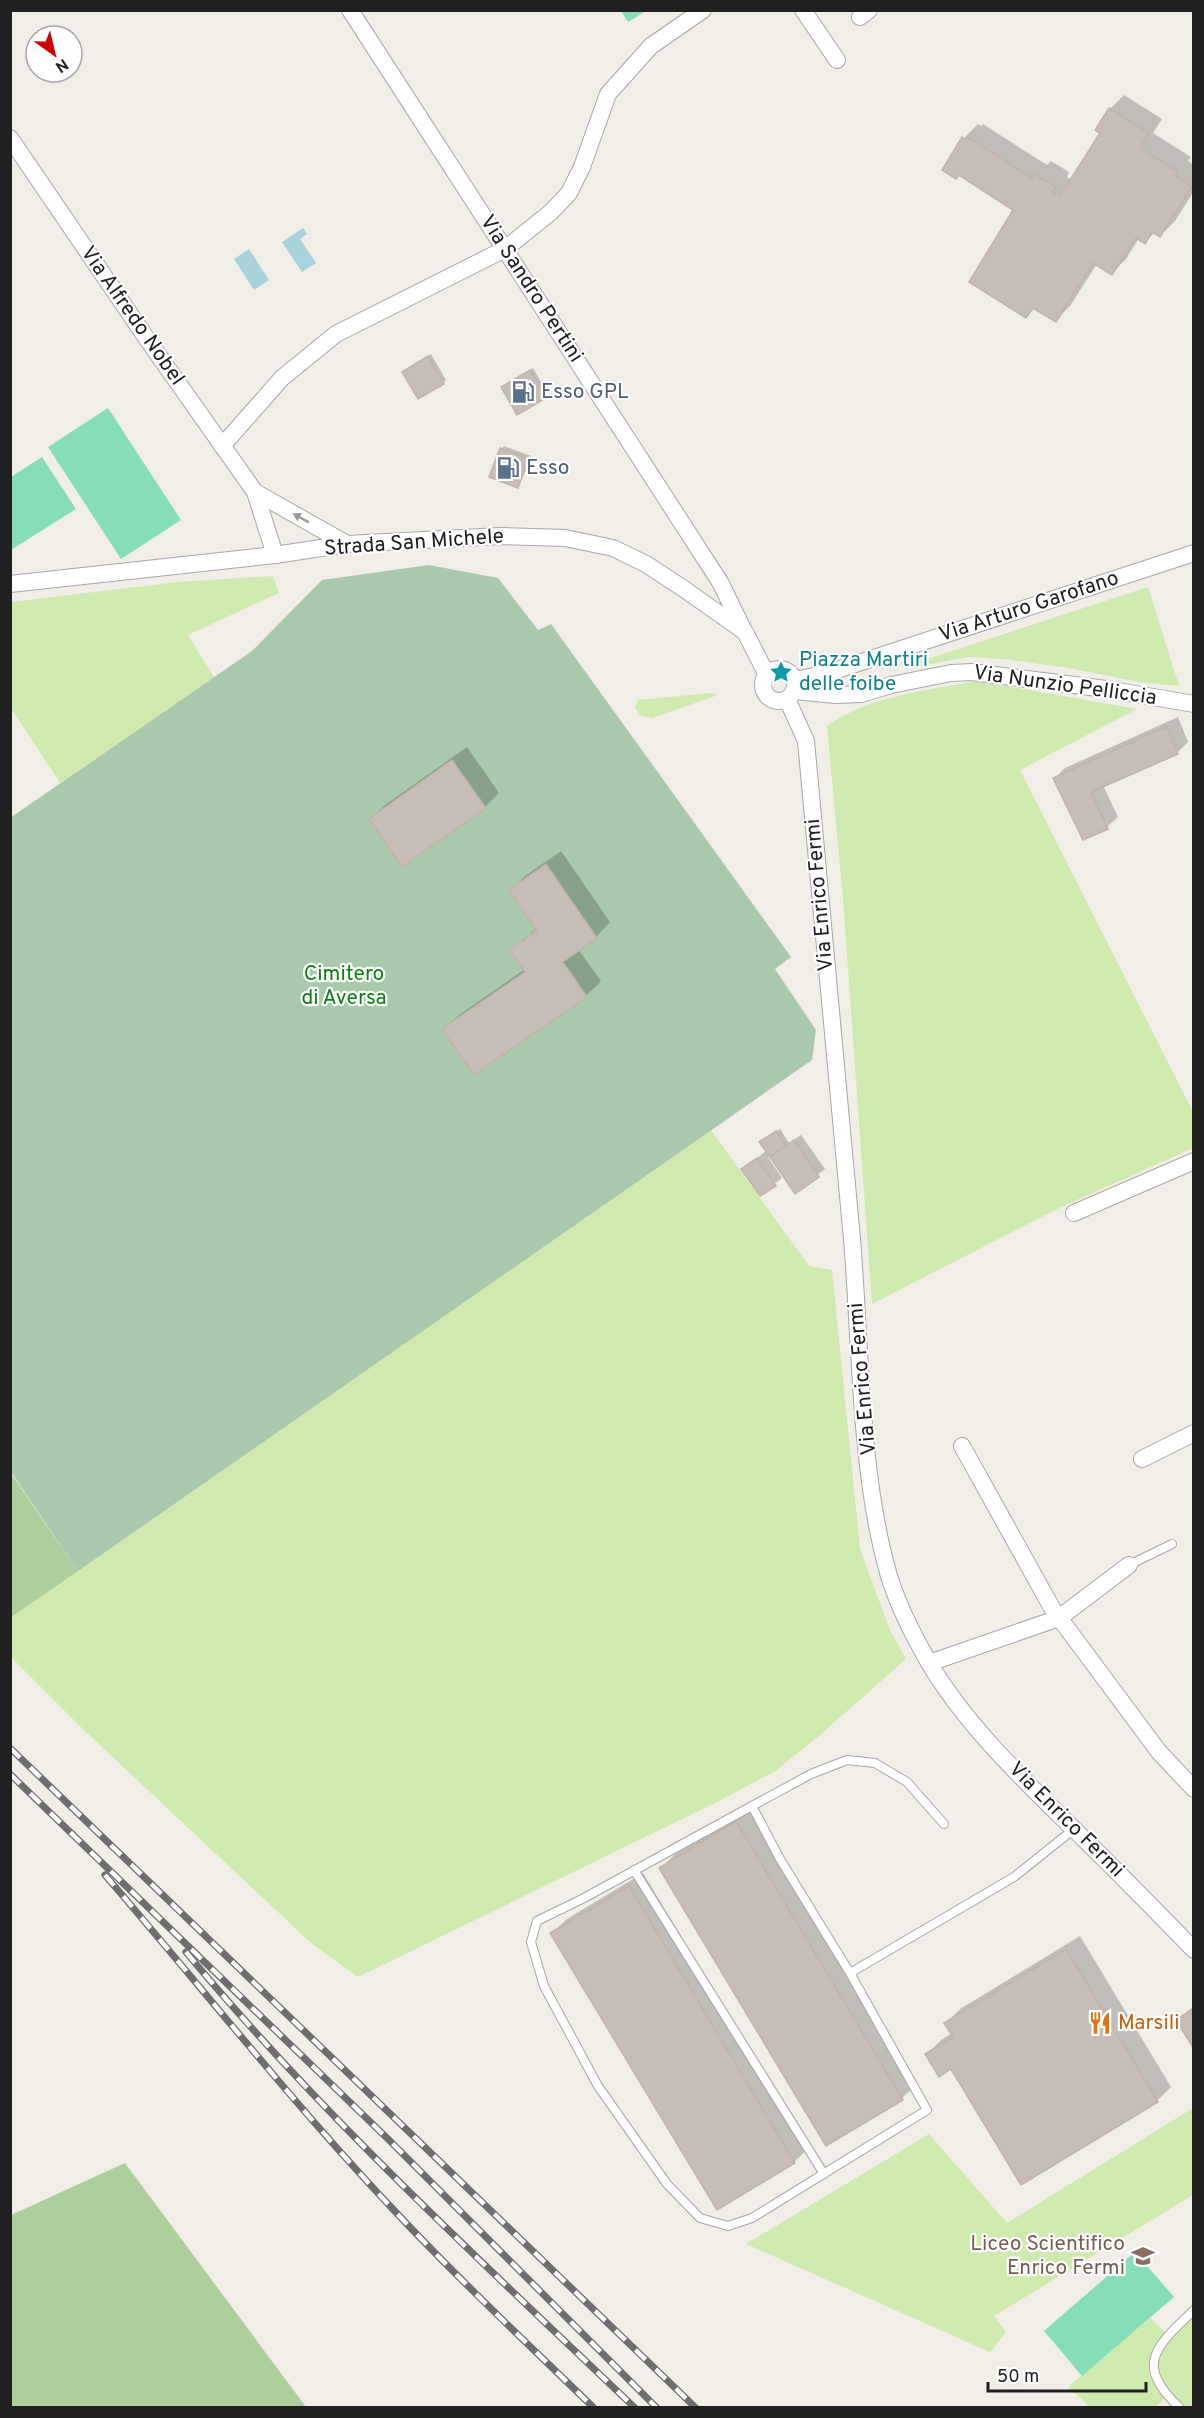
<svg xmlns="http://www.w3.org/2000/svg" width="1204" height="2418" font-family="Overpass,sans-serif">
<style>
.grass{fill:#ceeaae}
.forest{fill:#adcf9c}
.cemetery{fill:#a8c9ac}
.pitch{fill:#86deb9}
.water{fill:#a8d3dd}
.shadow{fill:#0003;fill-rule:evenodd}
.building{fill:#c5bdb6;stroke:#c2b3a9;stroke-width:1.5}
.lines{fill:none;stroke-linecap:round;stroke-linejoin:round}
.lane-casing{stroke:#a7a7a7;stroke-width:10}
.street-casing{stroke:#a7a7a7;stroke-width:18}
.lane{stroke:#fff;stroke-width:8}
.street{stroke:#fff;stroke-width:16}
.rail-casing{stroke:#6e6e6e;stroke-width:7}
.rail{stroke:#fff;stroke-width:4.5;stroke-dasharray:14;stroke-linecap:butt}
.oneway{fill:#9b9b9b}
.labels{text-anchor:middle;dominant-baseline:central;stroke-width:4.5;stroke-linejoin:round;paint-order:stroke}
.street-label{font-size:21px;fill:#202020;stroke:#fff}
.service-label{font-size:21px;fill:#4e5e75;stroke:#fff;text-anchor:start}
.culture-label{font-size:21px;fill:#0d838f;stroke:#fff;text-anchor:start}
.park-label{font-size:21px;fill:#0d7f12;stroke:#fff}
.food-label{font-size:21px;fill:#c56008;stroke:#fff;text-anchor:start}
.education-label{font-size:21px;fill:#785e54;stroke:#fff;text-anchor:end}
</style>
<rect width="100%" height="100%" fill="#f1ede7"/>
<g class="grass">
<path d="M273 576 279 593 188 635 214 677 60 783 11 708V602L178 582Z"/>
<path d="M1148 587 1179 686 1139 682 1069 668 1004 659 969 657 919 666 918 662Z"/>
<path d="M977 681 1137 709 1020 770 1193 1112V1148L1057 1209 872 1304 843 898 827 726C869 696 927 690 977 681Z"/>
<path d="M711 693 718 695 652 718 641 716 635 707 638 700Z"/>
<path d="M711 1130 809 1266 832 1270 860 1549 890 1630 906 1659 820 1735 775 1771 719 1801 358 1977 311 1943 87 1733 11 1657 10 1617Z"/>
<path d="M1193 2108V2195L994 2316 1006 2332 990 2352 746 2244 929 2134 1007 2223Z"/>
<path d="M1193 2317V2407H1186C1178 2400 1165 2390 1160 2380 1149 2355 1178 2333 1193 2317Z"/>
<path d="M1150 2318 1166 2333C1147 2360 1141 2372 1165 2398L1156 2407H1090L1068 2387Z"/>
</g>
<g class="forest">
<path d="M10 1472 78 1571 11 1617H10Z"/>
<path d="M125 2163 306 2407H11V2215Z"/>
</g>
<path class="cemetery" d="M429 565 498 578 538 630 551 624 791 957 775 969 816 1030 812 1060 78 1571 11 1472 10 818 252 651 322 580Z"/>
<g class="pitch">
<path d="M621 11H646L628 22Z"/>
<path d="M108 408 181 520 121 559 48 447Z"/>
<path d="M42 457 76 509 11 550V477Z"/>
<path d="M1135 2252 1174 2297 1082 2376 1044 2331Z"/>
</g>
<g class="water">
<path d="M303 228 307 234 300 239 316 263 302 272 282 242Z"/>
<path d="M249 249 269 280 254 290 234 259Z"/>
</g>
<g class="shadow">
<path d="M1124 95 1162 119 1153 133 1191 157 1188 161 1194 165V191L1175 221 1160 236 1155 232 1145 242 1139 238 1126 259 1112 273 1097 264 1070 306 1056 320 1035 307 1026 316 1015 209 964 138 978 124 981 126 983 124 1047 165 1051 161 1069 172 1067 177 1072 180 1102 133 1110 109Z"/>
<path d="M431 354 446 380 443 383 404 372Z"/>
<path d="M533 368 548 394 545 397 503 387Z"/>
<path d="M504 446 531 456 518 486 501 449Z"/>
<path d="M1178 717 1188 742 1177 753 1103 785 1118 817 1107 827 1055 778 1065 768Z"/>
<path d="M467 747 499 793 485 807 371 819 385 805Z"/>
<path d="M561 851 610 922 596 937 578 949 601 981 586 996 474 1073 444 1029 459 1015 525 969 511 950 536 928 511 891 525 876ZM542 925 544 928 525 941V937Z"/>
<path d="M780 1129 789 1143 801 1135 825 1169 796 1192 770 1156 768 1157 782 1178 761 1194 743 1169 767 1150 764 1140Z"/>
<path d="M750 1808 917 2084 902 2098 827 2144 661 1868 675 1854Z"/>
<path d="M643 1873 809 2148 794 2162 718 2208 552 1933 567 1919Z"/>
<path d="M1080 1936 1171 2087 1157 2101 952 2067 927 2054 941 2040 952 2033 946 2023 960 2009Z"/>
<path d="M1194 2006V2046L1178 2020Z"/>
</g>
<g class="building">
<path d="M1109 108 1149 134 1140 148 1178 172 1175 176 1192 187 1160 237 1152 232 1145 244 1136 238 1112 275 1093 263 1056 322 1033 308 1026 318 969 282 1013 210 959 175 956 179 942 170 962 137 966 140 968 137 1033 179 1035 174 1056 187 1053 192 1060 196 1100 133 1095 130Z"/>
<path d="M428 356 444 384 418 399 402 372Z"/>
<path d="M530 370 546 398 517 415 501 387Z"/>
<path d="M500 448 529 459 518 488 489 477Z"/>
<path d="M1167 726 1178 754 1091 792 1108 829 1083 840 1053 778Z"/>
<path d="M452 760 486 808 402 867 369 819Z"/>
<path d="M546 864 597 938 563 962 587 997 474 1075 442 1029 525 972 509 950 537 931 509 890Z"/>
<path d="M776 1131 786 1146 770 1157 759 1142Z"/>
<path d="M794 1140 819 1177 795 1194 770 1157Z"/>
<path d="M757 1158 776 1186 760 1196 741 1169Z"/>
<path d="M736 1821 903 2100 826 2146 659 1868Z"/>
<path d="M629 1886 795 2163 717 2210 550 1933Z"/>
<path d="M1066 1949 1158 2102 1021 2185 951 2069 939 2077 925 2054 953 2037 944 2023Z"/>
<path d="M1194 2008V2049L1176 2020Z"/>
</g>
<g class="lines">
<g class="lane-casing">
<g id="lane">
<path d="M1129 1565 1172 1544"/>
<path d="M752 1806 811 1774 847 1760 875 1763 907 1782 944 1824"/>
<path d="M634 1870 824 2174"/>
<path d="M850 1973 927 2110 752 2218 728 2226 700 2218 667 2184 598 2086 544 1986 531 1942 537 1921 584 1898 752 1806 780 1859 850 1973 1014 1877 1074 1829"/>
<path d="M1180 2408C1134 2365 1155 2347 1194 2310"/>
</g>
</g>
<g class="street-casing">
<g id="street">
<path d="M350 10 720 582 743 629"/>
<path d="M803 10 837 60"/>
<path d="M860 17 869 10"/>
<path d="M10 138 147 339 255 492 275 555"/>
<path d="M222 446 282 378 336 334 505 249 551 212 569 193 582 167 608 94 651 46 703 10"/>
<path d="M255 492 347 544"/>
<path d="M10 584 275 555 347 544 501 536 565 538 613 548 646 564 684 589 745 632 767 675"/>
<circle cx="779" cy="685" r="16"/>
<path d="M795 680 828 673 1194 553"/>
<path d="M795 691 836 695 861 694 891 685 951 673 972 672 1106 689 1194 704"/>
<path d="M787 699 806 741C821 907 837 1073 852 1239 861 1348 859 1472 889 1576 898 1605 913 1635 928 1661 967 1728 1031 1787 1086 1841 1123 1877 1158 1913 1194 1950"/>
<path d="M1074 1213 1194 1161"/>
<path d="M962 1446 1052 1608 1159 1752 1194 1789"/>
<path d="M1142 1459 1194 1433"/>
<path d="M929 1663 1059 1618 1129 1565"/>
</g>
</g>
<use href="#lane" class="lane"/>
<use href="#street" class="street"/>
<g class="rail-casing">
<g id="rail">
<path d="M10 1748 696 2408"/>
<path d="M10 1774 387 2138 657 2408"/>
<path d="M105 1875C200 1985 290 2100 390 2206 455 2276 525 2341 594 2408"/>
<path d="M186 1952C322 2116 481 2261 635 2408"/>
</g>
</g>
<use href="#rail" class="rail"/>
</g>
<defs><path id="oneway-solid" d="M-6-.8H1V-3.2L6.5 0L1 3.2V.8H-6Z" transform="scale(1.5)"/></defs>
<use class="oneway" href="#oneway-solid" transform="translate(301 518) rotate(-151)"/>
<defs>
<g id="fuel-bare" transform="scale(1.8)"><path d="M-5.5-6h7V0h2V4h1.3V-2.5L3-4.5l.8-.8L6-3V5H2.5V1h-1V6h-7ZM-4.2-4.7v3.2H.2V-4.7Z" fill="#5c6f8a" stroke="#fff" stroke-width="2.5" paint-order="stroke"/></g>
<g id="sight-bare" transform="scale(1.8)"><path d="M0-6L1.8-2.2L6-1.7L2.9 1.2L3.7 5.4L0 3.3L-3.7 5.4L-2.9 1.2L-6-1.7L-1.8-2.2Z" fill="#0f9aa8" stroke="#fff" stroke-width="2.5" paint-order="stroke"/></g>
<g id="restaurant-bare" transform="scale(1.8)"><path d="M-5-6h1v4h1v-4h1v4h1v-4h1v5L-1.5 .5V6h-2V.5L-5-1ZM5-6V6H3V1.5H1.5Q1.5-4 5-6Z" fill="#e8710a" stroke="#fff" stroke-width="2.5" paint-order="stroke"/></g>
<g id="school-bare" transform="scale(1.8)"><path d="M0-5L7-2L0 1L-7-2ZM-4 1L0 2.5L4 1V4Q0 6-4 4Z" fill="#8d6e63" stroke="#fff" stroke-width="2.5" paint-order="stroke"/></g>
</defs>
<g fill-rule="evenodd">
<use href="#fuel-bare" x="523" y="392"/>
<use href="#fuel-bare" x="508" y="468"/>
<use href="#sight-bare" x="781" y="672"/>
<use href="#restaurant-bare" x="1100" y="2023"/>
<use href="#school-bare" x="1143" y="2256"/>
</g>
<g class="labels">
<g class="street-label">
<text transform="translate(531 289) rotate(57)">Via Sandro Pertini</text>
<text transform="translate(132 316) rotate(55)">Via Alfredo Nobel</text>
<text transform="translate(414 543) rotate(-4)">Strada San Michele</text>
<text transform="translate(1029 607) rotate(-18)">Via Arturo Garofano</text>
<text transform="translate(1065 686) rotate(8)">Via Nunzio Pelliccia</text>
<text transform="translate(820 895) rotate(-95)">Via Enrico Fermi</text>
<text transform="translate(863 1379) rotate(-95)">Via Enrico Fermi</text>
<text transform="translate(1066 1820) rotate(45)">Via Enrico Fermi</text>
</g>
<g class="service-label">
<text x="541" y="392">Esso GPL</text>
<text x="526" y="468">Esso</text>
</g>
<g class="culture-label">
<text x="799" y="660">Piazza Martiri<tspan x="799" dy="24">delle foibe</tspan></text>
</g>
<g class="park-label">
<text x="344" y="974">Cimitero<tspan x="344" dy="24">di Aversa</tspan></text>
</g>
<g class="food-label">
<text x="1118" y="2023">Marsili</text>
</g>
<g class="education-label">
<text x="1125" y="2244">Liceo Scientifico<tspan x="1125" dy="24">Enrico Fermi</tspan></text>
</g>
</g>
<rect width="1204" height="2418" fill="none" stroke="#202020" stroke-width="24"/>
<g transform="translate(54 54) rotate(146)"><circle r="28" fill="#ffffff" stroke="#a6a6a6" stroke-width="1.5"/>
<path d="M0-4.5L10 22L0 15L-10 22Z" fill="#ce030a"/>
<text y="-9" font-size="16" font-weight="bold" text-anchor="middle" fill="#202020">N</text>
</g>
<path d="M988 2382v9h158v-9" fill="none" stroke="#202020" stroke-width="3"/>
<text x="997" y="2382" font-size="18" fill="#202020" stroke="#ffffff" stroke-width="4.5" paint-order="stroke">50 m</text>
</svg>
